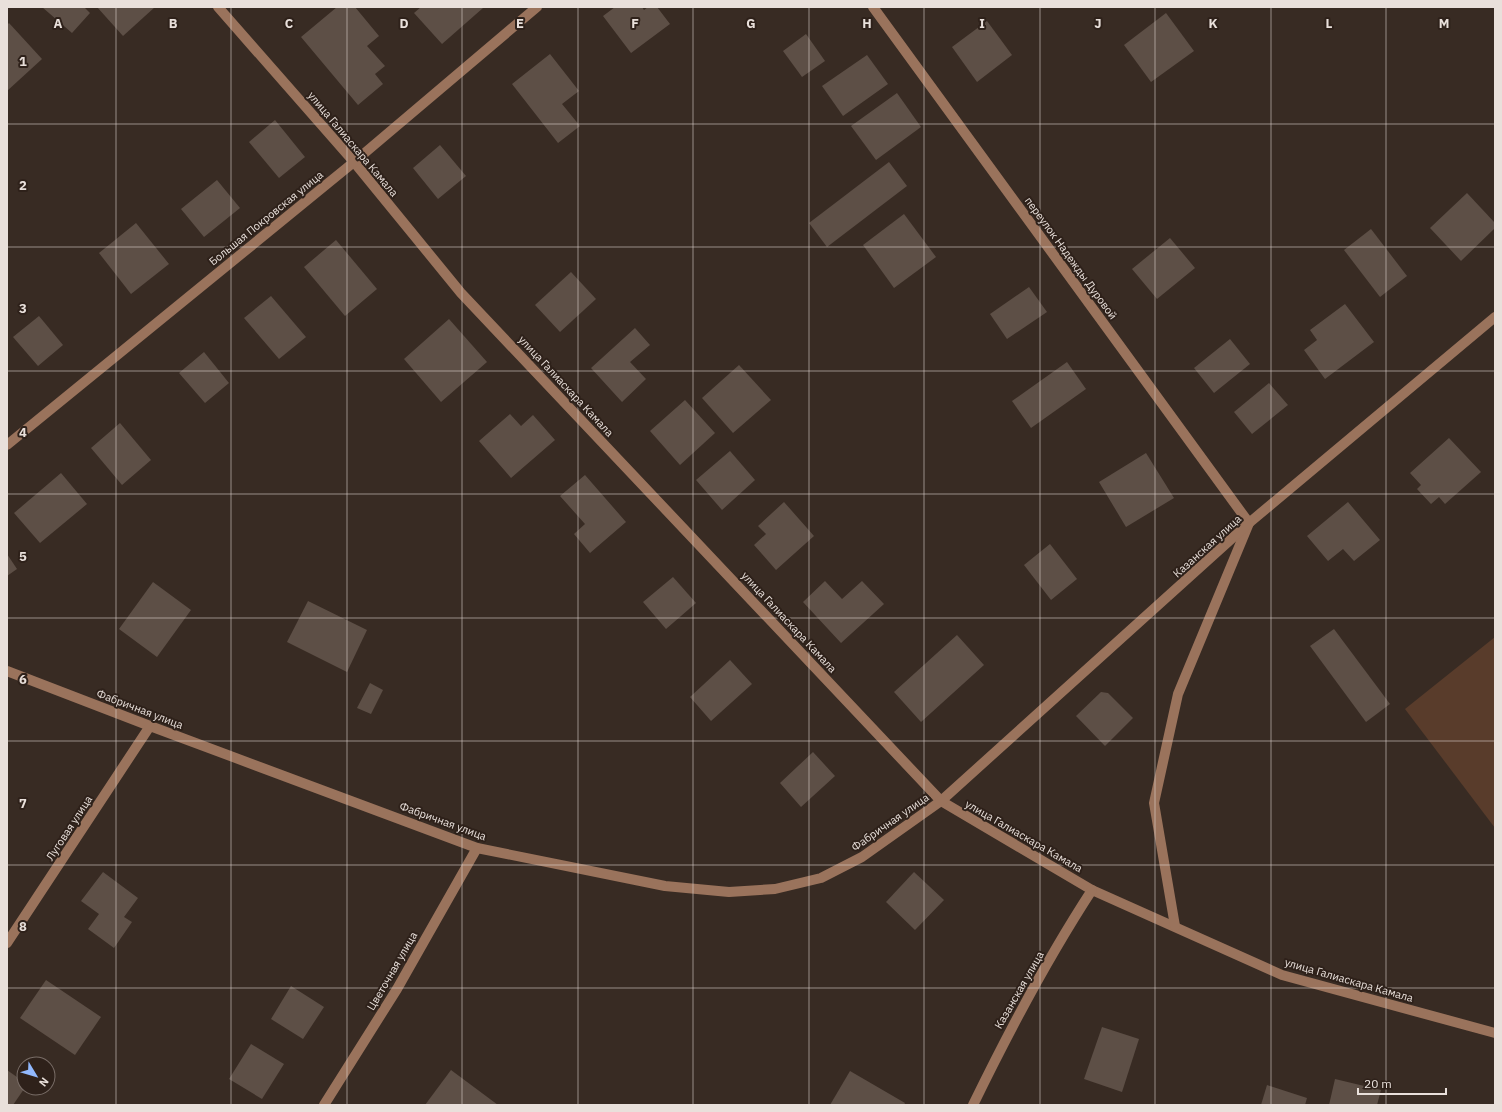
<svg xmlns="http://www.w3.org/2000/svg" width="1502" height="1112" font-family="'IBM Plex Sans',sans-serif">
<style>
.green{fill:#593c2b}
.building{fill:#5d4f46}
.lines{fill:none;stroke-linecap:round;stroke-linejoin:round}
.minor{stroke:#9a735c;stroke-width:10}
.grid{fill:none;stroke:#e9e0db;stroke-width:1;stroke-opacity:0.55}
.labels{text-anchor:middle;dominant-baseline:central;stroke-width:4;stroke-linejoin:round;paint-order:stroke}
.street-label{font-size:11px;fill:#e9e0db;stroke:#2e211a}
.grid-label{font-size:13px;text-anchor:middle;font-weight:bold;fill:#e9e0db;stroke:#2e211a;stroke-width:4;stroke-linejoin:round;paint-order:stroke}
</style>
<rect width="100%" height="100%" fill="#382b23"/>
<path class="green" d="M1495 637V828L1405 709Z"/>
<g class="building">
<path d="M42 7H84L90 13 72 33Z"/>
<path d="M97 7H155L123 36Z"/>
<path d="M337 7H355L379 36 367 46 385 66 375 74 383 84 358 105 301 37Z"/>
<path d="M421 7H482L483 8 442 44 414 13Z"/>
<path d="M615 7H642L644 10 648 7H657L670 24 631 53 603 16Z"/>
<path d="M1166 13 1194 51 1151 82 1124 45Z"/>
<path d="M987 21 1012 55 977 82 952 47Z"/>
<path d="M9 23 42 59 7 91V25Z"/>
<path d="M806 34 825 61 802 77 783 51Z"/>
<path d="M550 54 579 91 562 104 580 126 558 143 512 84Z"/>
<path d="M867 55 888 84 843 116 822 86Z"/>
<path d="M897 93 921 127 876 160 851 126Z"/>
<path d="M275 120 305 157 279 178 249 142Z"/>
<path d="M440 145 466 176 438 199 413 168Z"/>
<path d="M889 162 907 186 827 247 809 223Z"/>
<path d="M217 180 240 208 204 237 181 209Z"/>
<path d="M1467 193 1495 223V228L1461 261 1430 228Z"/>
<path d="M904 214 936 257 894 288 863 245Z"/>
<path d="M136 223 169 264 131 294 99 253Z"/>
<path d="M1371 229 1407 276 1380 297 1344 250Z"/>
<path d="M1170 238 1195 268 1157 299 1132 269Z"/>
<path d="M336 240 377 289 345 316 304 267Z"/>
<path d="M571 272 596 299 560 332 535 305Z"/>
<path d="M1029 287 1047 312 1007 339 990 314Z"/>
<path d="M271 296 306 337 279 359 244 318Z"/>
<path d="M1345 304 1374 342 1325 379 1304 350 1317 340 1310 330Z"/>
<path d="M39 316 63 345 38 366 13 337Z"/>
<path d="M449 319 487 362 441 402 404 359Z"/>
<path d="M635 328 650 345 630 362 646 379 622 402 591 368Z"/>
<path d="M1230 339 1250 364 1214 393 1194 368Z"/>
<path d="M204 352 229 383 205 403 179 373Z"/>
<path d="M1067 362 1086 389 1031 428 1012 401Z"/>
<path d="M739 365 771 400 733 433 702 398Z"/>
<path d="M1269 383 1288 405 1252 434 1234 412Z"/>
<path d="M685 400 715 433 680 465 650 431Z"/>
<path d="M510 414 521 426 533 415 555 440 511 478 479 441Z"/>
<path d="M120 423 151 460 122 485 91 448Z"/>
<path d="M1449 438 1481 472 1445 504 1439 497 1431 504 1417 489 1421 485 1410 473Z"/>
<path d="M730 451 755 480 722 510 696 480Z"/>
<path d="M1146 453 1174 498 1126 527 1099 482Z"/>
<path d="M61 473 87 504 40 543 14 513Z"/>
<path d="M585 475 626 522 590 553 574 534 585 524 560 496Z"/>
<path d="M784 502 814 536 776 570 754 545 766 534 758 526Z"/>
<path d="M1348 502 1380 540 1354 561 1343 549 1328 561 1307 536Z"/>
<path d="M1050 544 1077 579 1051 600 1024 565Z"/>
<path d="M7 554 17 569 7 576Z"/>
<path d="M673 577 696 603 666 629 643 602Z"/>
<path d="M825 581 842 599 862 581 884 604 841 643 803 602Z"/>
<path d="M153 582 191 610 157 657 119 629Z"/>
<path d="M308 601 367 630 347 672 287 642Z"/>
<path d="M1334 629 1390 704 1366 722 1310 646Z"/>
<path d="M957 635 984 665 921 722 894 692Z"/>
<path d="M730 660 752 684 711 721 690 697Z"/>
<path d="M370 683 383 690 371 714 357 708Z"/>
<path d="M1101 692 1108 693 1133 718 1105 746 1076 716Z"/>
<path d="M813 752 835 776 801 807 780 783Z"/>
<path d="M103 872 138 898 124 917 132 922 114 948 88 929 99 914 81 901Z"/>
<path d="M914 872 944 900 915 930 886 902Z"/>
<path d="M46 980 101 1017 75 1055 20 1018Z"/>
<path d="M291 986 324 1007 303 1039 271 1019Z"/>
<path d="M1102 1027 1139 1039 1122 1092 1084 1079Z"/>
<path d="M251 1044 284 1064 262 1099 229 1079Z"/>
<path d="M7 1070 24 1082V1089L13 1105H7Z"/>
<path d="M451 1070 498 1105H425Z"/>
<path d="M850 1071 905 1103 904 1105H830Z"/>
<path d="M1335 1079 1381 1090 1377 1105H1329Z"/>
<path d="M1267 1085 1307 1098 1305 1105H1261Z"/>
</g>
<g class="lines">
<g class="minor">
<path d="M218 7 354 162 461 293 941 801 1092 890 1282 975 1495 1033"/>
<path d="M873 7 1249 523 1178 694 1154 803 1175 926"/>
<path d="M7 445 354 162 537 7"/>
<path d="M7 671 150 726 477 848 665 886 729 892 775 889 821 878 862 857 941 801 1249 523 1495 317"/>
<path d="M7 943 150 726"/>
<path d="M324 1105 397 989 477 848"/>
<path d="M973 1105C1009 1031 1047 959 1092 890"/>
</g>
</g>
<path class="grid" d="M116 7V1105M231 7V1105M347 7V1105M462 7V1105M578 7V1105M693 7V1105M809 7V1105M924 7V1105M1040 7V1105M1155 7V1105M1271 7V1105M1386 7V1105M7 124H1495M7 247H1495M7 371H1495M7 494H1495M7 618H1495M7 741H1495M7 865H1495M7 988H1495"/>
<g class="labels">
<g class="street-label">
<text transform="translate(353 144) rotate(50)">улица Галиаскара Камала</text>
<text transform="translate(266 218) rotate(-39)">Большая Покровская улица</text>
<text transform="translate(1071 258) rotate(54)">переулок Надежды Дуровой</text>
<text transform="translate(566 386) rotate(47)">улица Галиаскара Камала</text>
<text transform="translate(1207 546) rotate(-42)">Казанская улица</text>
<text transform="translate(789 622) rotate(47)">улица Галиаскара Камала</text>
<text transform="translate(140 709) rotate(21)">Фабричная улица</text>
<text transform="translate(443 821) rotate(20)">Фабричная улица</text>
<text transform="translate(890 822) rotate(-35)">Фабричная улица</text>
<text transform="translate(69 828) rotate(-57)">Луговая улица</text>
<text transform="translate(1024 836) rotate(30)">улица Галиаскара Камала</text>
<text transform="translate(392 971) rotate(-60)">Цветочная улица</text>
<text transform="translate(1349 980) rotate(16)">улица Галиаскара Камала</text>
<text transform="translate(1019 990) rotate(-60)">Казанская улица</text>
</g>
</g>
<g class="grid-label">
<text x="58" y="28">A</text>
<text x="173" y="28">B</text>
<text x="289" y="28">C</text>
<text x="404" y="28">D</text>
<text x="520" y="28">E</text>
<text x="635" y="28">F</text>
<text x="751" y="28">G</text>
<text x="867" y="28">H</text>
<text x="982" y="28">I</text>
<text x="1098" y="28">J</text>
<text x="1213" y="28">K</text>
<text x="1329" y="28">L</text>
<text x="1444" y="28">M</text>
<text x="23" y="66">1</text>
<text x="23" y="190">2</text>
<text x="23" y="313">3</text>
<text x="23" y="437">4</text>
<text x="23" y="561">5</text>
<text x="23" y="684">6</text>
<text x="23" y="808">7</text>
<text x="23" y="931">8</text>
</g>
<rect width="1502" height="1112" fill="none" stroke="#e9e0db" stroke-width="16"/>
<g transform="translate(36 1076) rotate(128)"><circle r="19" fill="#2e211a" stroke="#796d67"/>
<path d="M0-3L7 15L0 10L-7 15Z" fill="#91b8fd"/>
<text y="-6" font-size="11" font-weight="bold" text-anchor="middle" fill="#e9e0db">N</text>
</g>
<path d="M1358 1088v6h88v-6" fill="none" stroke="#e9e0db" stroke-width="2"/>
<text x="1364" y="1088" font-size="12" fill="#e9e0db" stroke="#2e211a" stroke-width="3" paint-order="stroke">20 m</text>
</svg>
